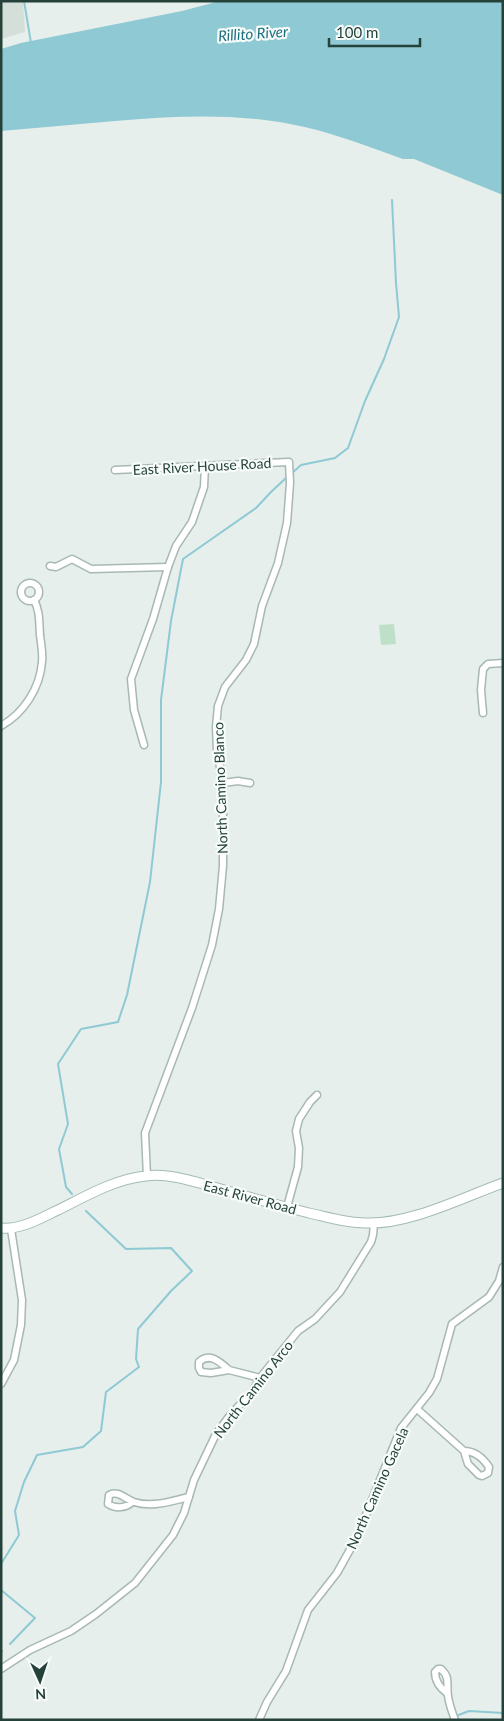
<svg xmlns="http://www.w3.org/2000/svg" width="504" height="1721" font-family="Lato,sans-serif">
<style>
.built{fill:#d4dfda}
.green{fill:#bfe0c8}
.water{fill:#8ec9d4}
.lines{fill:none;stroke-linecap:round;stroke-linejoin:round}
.stream{stroke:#8ec9d4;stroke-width:2}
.street-casing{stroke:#a8b8b2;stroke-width:9}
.secondary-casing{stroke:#a4bbb3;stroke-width:11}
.street{stroke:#fff;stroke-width:6}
.secondary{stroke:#fff;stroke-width:9}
.labels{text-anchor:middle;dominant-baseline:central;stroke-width:4.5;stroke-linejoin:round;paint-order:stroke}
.street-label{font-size:14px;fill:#24423a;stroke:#f7fbf9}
.water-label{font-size:15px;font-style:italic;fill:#1c6f80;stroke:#f7fbf9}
</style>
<rect width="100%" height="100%" fill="#e6efeb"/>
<path class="built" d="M1 1H23L25 32 1 39Z"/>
<path class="green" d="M394 624 396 644 381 645 379 625Z"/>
<path class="water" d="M220 1H503V195L414 159H403C366 146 329 131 290 124 232 113 174 116 115 121 77 124 39 128 1 131V49L21 43 182 11Z"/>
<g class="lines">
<g class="stream">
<path d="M24 1 31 43"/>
<path d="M291 474 301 465 335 458 348 448 365 401 384 359 399 317 396 283 392 200"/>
<path d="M72 1194 66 1187 59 1149 68 1124 58 1064 81 1029 118 1022 127 995 150 882 161 782V700L171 621 183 559 256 508 271 492 287 477"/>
<path d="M1 1564 19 1535 15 1511 24 1482 37 1455 83 1447 101 1431 106 1392 139 1367 136 1359 138 1329 171 1291 192 1271 171 1248 126 1249 86 1211"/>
<path d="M1 1590 35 1618 10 1644"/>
<path d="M1 1652 2 1651"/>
<path d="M456 1716 469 1711 503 1713"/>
</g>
<g class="street-casing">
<g id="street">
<path d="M115 470 289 462 290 483 287 523 278 563 262 606 254 644 246 660 225 687 218 706 216 727 217 751 223 783V866L219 909 212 945 192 1008 145 1133 147 1176"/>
<path d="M50 566 56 567 72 559 91 569 168 567"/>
<circle cx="30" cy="592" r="9"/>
<path d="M483 713 481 690 483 669 488 664 503 663"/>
<path d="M1 726C24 713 40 688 42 662 43 653 41 644 40 635 39 622 40 611 34 600"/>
<path d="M144 745 134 710 131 679 153 619 168 567 176 546 192 522 204 487 205 465"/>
<path d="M223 783 238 781 250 783"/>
<path d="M287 1207 298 1167 299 1148 296 1131 299 1119 310 1102 317 1095"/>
<path d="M229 1370C220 1362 210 1352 199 1362V1368L201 1372 211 1373 229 1370 260 1378"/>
<path d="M1 1384 14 1360 21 1325 22 1300 11 1229"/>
<path d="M417 1409 464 1451 468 1464 479 1475 482 1476 488 1473 489 1467C483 1458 474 1451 464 1451"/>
<path d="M132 1502C126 1508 116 1509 108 1504L109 1495C118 1490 125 1499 134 1502 152 1508 172 1501 189 1497"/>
<path d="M1 1669 30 1650 71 1631 96 1614 135 1583 173 1535 184 1513 194 1480 216 1434 231 1414 252 1392 260 1378 298 1331 315 1319 340 1292 371 1242 373 1235 374 1223"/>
<path d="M447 1693C440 1688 435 1681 435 1672L438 1669H441C451 1678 446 1685 448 1696 449 1704 452 1712 455 1720"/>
<path d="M259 1720 267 1702 286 1671 308 1610 337 1573 357 1537 401 1428 429 1393 437 1379 452 1324 489 1297 499 1281 503 1267"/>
</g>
</g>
<g class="secondary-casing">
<path id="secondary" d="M1 1228C21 1230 41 1218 58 1210 86 1196 115 1179 146 1176 169 1173 192 1181 214 1187 245 1196 277 1205 309 1213 327 1217 346 1223 365 1223 409 1225 461 1198 503 1183"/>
</g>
<use href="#street" class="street"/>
<use href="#secondary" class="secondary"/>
</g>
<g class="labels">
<g class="street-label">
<text transform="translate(202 466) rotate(-3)">East River House Road</text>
<text transform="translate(220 788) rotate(-92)">North Camino Blanco</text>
<text transform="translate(250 1197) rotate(15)">East River Road</text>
<text transform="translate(253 1389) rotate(-52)">North Camino Arco</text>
<text transform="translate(377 1488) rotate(-66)">North Camino Gacela</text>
</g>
<g class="water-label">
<text transform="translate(253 33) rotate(-4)">Rillito River</text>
</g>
</g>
<rect width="504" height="1721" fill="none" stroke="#24423a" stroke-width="5"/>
<g transform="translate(40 1681) rotate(177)" stroke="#f7fbf9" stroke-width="4" paint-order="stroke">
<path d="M0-4L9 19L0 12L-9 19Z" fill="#24423a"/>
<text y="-8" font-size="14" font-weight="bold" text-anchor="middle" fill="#24423a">N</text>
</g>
<path d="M329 38v8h91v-8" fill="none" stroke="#24423a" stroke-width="2.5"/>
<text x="336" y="38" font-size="15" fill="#24423a" stroke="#f7fbf9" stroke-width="4" paint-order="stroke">100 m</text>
</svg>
